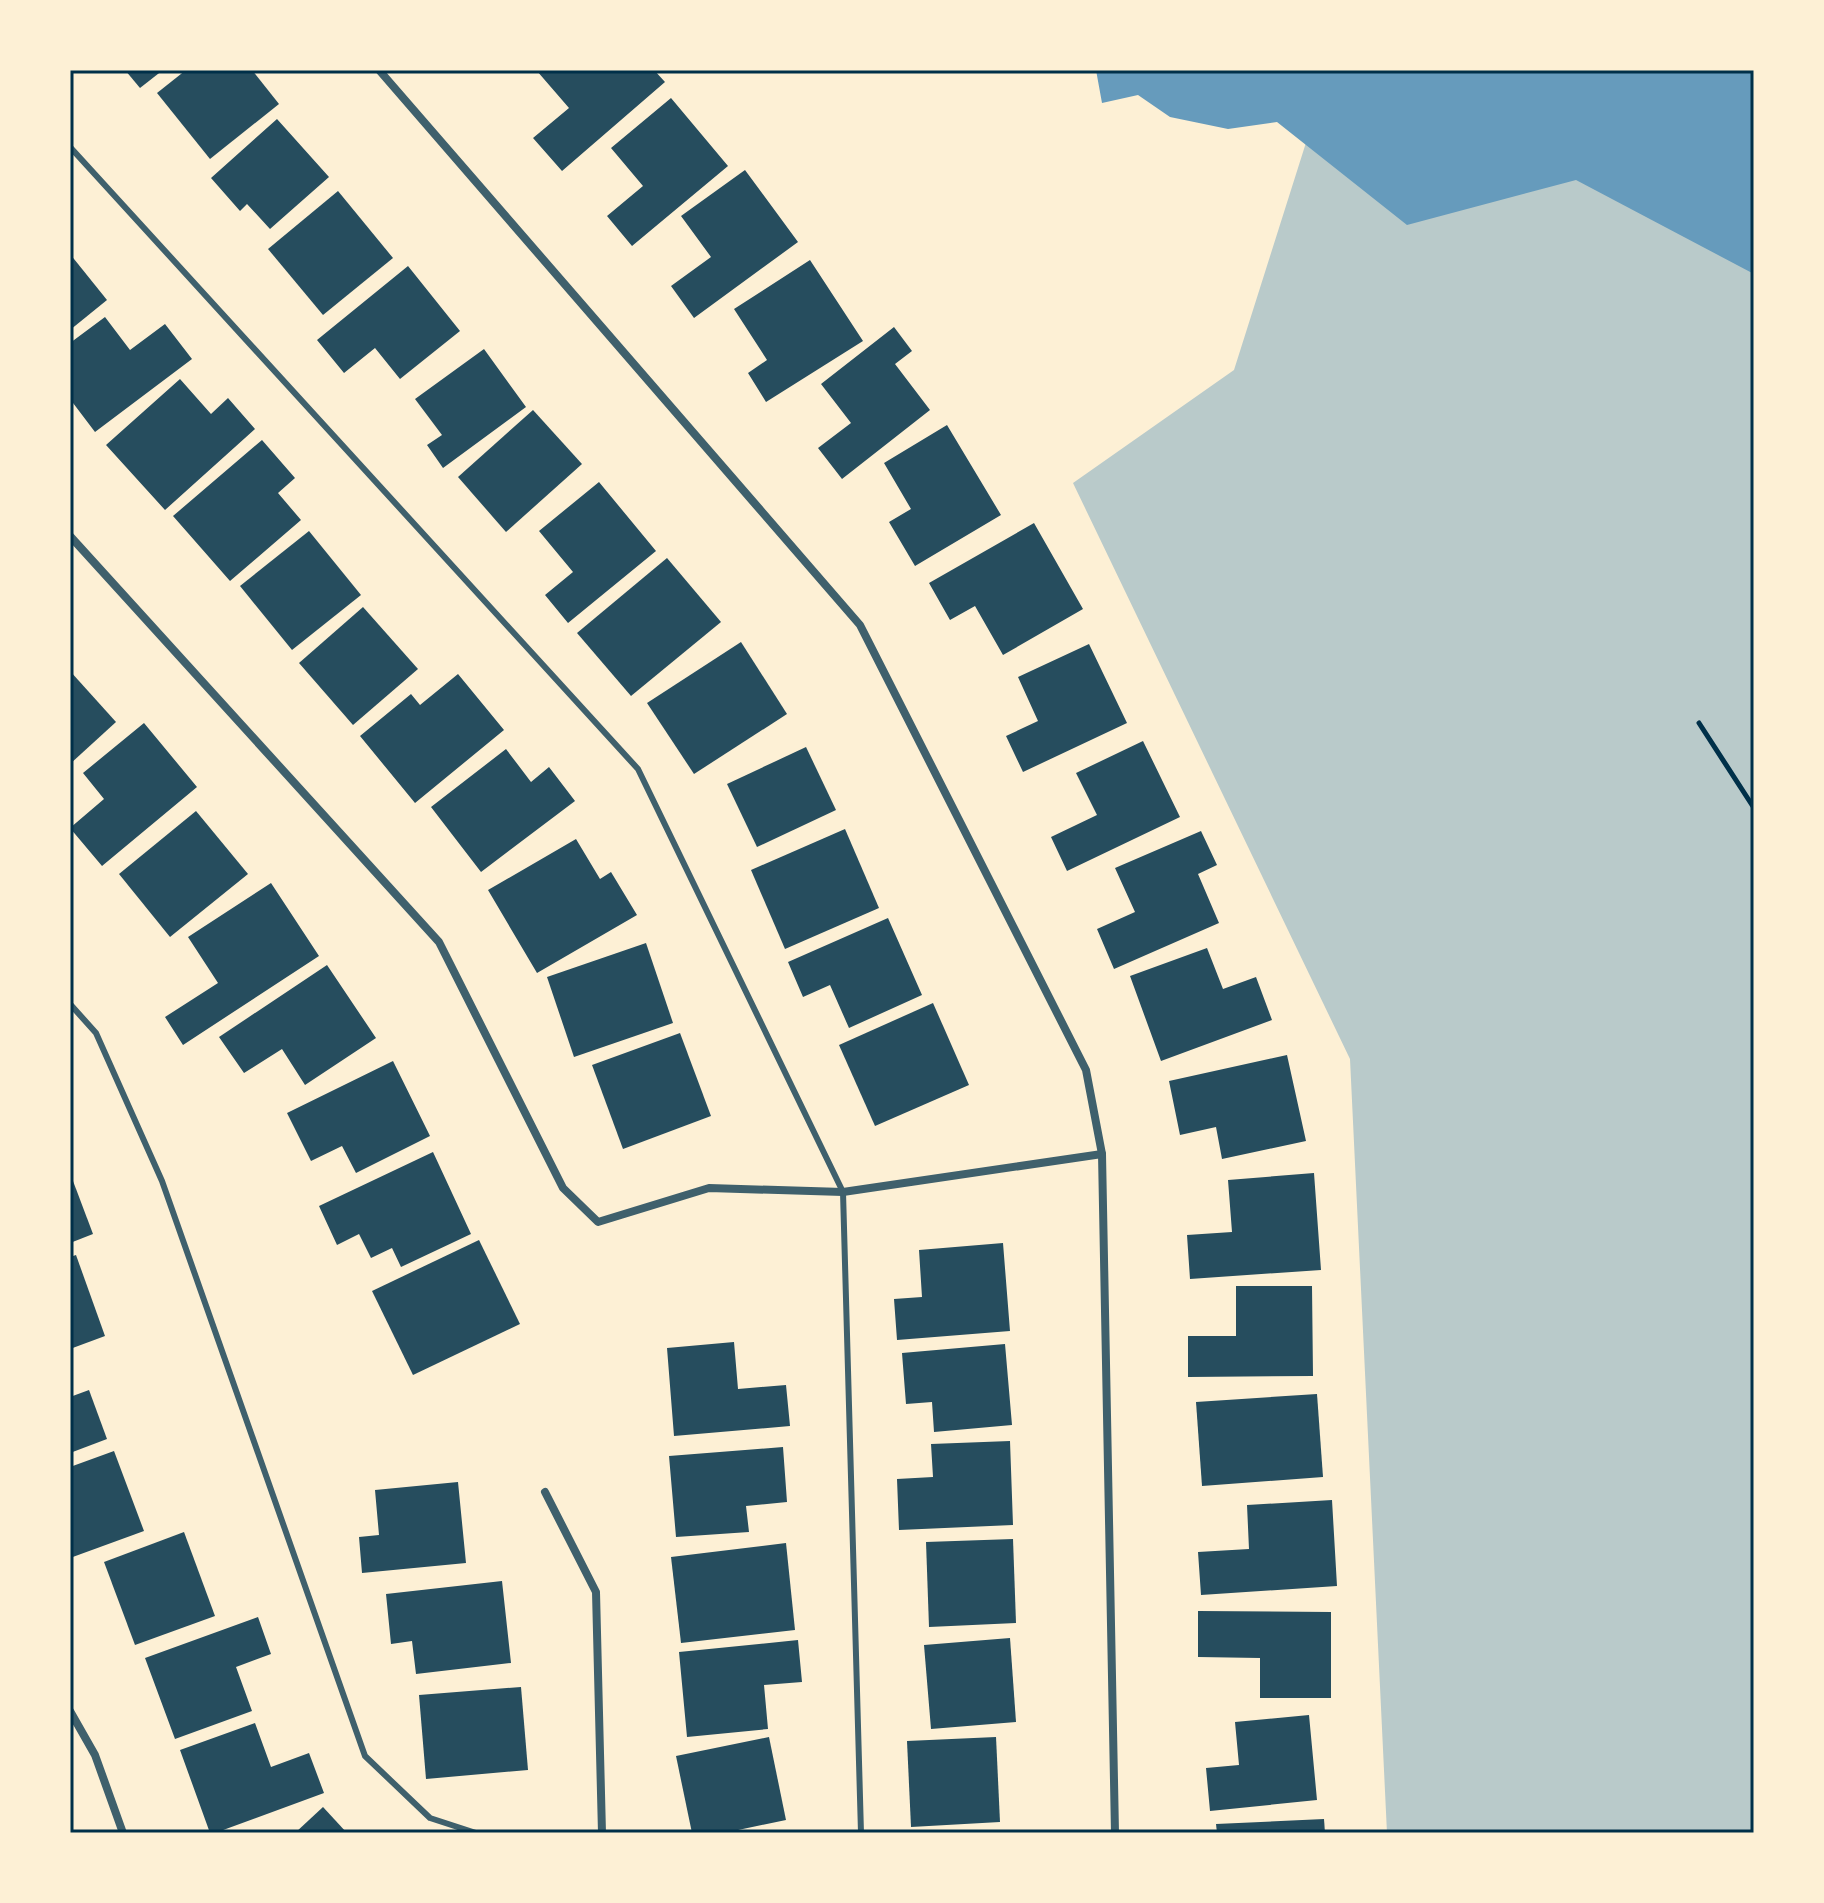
<svg xmlns="http://www.w3.org/2000/svg" width="1824" height="1903" font-family="Figtree,sans-serif">
<style>
.green{fill:#b9caca}
.water{fill:#669bbc}
.building{fill:#264d5e}
.lines{fill:none;stroke-linecap:round;stroke-linejoin:round}
.path{stroke:#003049;stroke-width:5}
.service{stroke:#3f606c;stroke-width:6}
.minor{stroke:#3f606c;stroke-width:8}
.neatline{fill:none;stroke:#003049;stroke-width:3}
</style>
<rect width="100%" height="100%" fill="#fdf0d5"/>
<path class="green" d="M1329 70H1754V1833H1387L1350 1059 1073 483 1234 370Z"/>
<path class="water" d="M1096 70H1754V274L1576 180 1407 225 1277 122 1228 129 1170 117 1138 95 1102 103Z"/>
<g class="building">
<path d="M125 70H163L140 88Z"/>
<path d="M186 70H252L279 104 210 159 157 93Z"/>
<path d="M539 70H654L665 82 562 171 533 138 569 108 537 71Z"/>
<path d="M671 98 728 166 632 246 607 216 643 186 611 148Z"/>
<path d="M277 119 329 177 270 229 247 204 240 211 211 178Z"/>
<path d="M745 170 798 242 694 318 671 286 711 257 681 216Z"/>
<path d="M338 191 393 258 323 315 268 249Z"/>
<path d="M70 254 107 300 70 330Z"/>
<path d="M810 260 863 341 766 402 748 373 767 360 734 309Z"/>
<path d="M408 266 460 331 400 379 375 348 344 373 317 340Z"/>
<path d="M105 317 130 350 165 324 192 359 95 432 70 399V343Z"/>
<path d="M894 327 912 351 895 364 930 410 842 479 818 448 851 423 821 384Z"/>
<path d="M484 349 526 407 443 468 427 445 442 435 415 399Z"/>
<path d="M180 379 211 414 228 398 255 429 165 510 106 445Z"/>
<path d="M533 410 582 464 506 532 458 477Z"/>
<path d="M947 425 1001 515 915 566 889 522 911 509 884 463Z"/>
<path d="M262 440 295 478 278 493 301 520 230 581 173 516Z"/>
<path d="M599 482 656 551 568 623 545 595 573 572 539 531Z"/>
<path d="M1034 523 1083 609 1003 655 975 606 950 620 929 583Z"/>
<path d="M309 531 361 595 292 650 240 586Z"/>
<path d="M667 558 721 622 631 696 577 633Z"/>
<path d="M363 607 418 669 353 725 299 663Z"/>
<path d="M741 642 787 714 694 774 647 703Z"/>
<path d="M1089 644 1127 723 1023 772 1006 736 1038 721 1018 677Z"/>
<path d="M70 671 116 722 70 764Z"/>
<path d="M458 674 504 730 415 803 360 736 411 694 420 705Z"/>
<path d="M144 723 197 787 102 866 70 828 104 799 83 773Z"/>
<path d="M1143 741 1180 817 1067 871 1051 837 1097 815 1076 773Z"/>
<path d="M806 747 836 810 757 847 727 784Z"/>
<path d="M506 749 531 782 549 767 575 801 481 872 431 807Z"/>
<path d="M196 811 248 874 170 937 119 874Z"/>
<path d="M845 829 879 908 785 949 751 870Z"/>
<path d="M1201 831 1217 865 1198 874 1219 923 1114 969 1097 929 1135 912 1115 868Z"/>
<path d="M576 839 600 879 611 872 637 915 537 973 488 890Z"/>
<path d="M271 883 319 956 183 1045 165 1017 218 983 188 937Z"/>
<path d="M888 918 922 995 849 1028 830 985 803 997 788 962Z"/>
<path d="M646 943 673 1023 574 1057 547 977Z"/>
<path d="M1207 948 1223 989 1256 977 1272 1020 1161 1061 1130 976Z"/>
<path d="M327 965 376 1038 305 1085 282 1049 244 1073 219 1037Z"/>
<path d="M933 1003 969 1085 875 1126 839 1045Z"/>
<path d="M680 1033 711 1116 623 1149 592 1065Z"/>
<path d="M1287 1055 1306 1141 1222 1159 1216 1127 1180 1135 1169 1081Z"/>
<path d="M393 1061 430 1136 356 1173 342 1146 311 1161 287 1113Z"/>
<path d="M433 1152 471 1234 401 1267 392 1248 371 1258 359 1234 337 1245 319 1206Z"/>
<path d="M70 1173 93 1234 70 1243Z"/>
<path d="M1314 1173 1321 1270 1190 1279 1187 1235 1232 1232 1228 1180Z"/>
<path d="M479 1240 520 1324 413 1375 372 1291Z"/>
<path d="M1003 1243 1010 1331 897 1340 894 1299 922 1297 919 1250Z"/>
<path d="M76 1255 105 1336 70 1349V1257Z"/>
<path d="M1236 1286H1312L1313 1376 1188 1377V1336H1236Z"/>
<path d="M734 1342 738 1389 786 1385 790 1426 674 1436 667 1348Z"/>
<path d="M1005 1344 1012 1425 934 1432 932 1402 906 1404 902 1353Z"/>
<path d="M89 1390 107 1439 70 1453V1397Z"/>
<path d="M1317 1394 1323 1477 1202 1486 1196 1402Z"/>
<path d="M1010 1441 1013 1525 899 1530 897 1479 933 1477 931 1444Z"/>
<path d="M783 1447 787 1502 746 1506 749 1532 676 1537 669 1456Z"/>
<path d="M114 1451 144 1531 70 1558V1467Z"/>
<path d="M458 1482 466 1563 362 1573 359 1537 379 1535 375 1490Z"/>
<path d="M1332 1500 1337 1586 1201 1595 1198 1552 1249 1549 1247 1505Z"/>
<path d="M184 1532 215 1616 135 1645 104 1562Z"/>
<path d="M1013 1539 1016 1623 929 1627 926 1542Z"/>
<path d="M786 1543 795 1630 681 1643 671 1557Z"/>
<path d="M502 1581 511 1663 416 1674 412 1641 391 1644 386 1594Z"/>
<path d="M1198 1611 1331 1612V1698H1260V1658L1198 1657Z"/>
<path d="M258 1617 271 1654 236 1667 252 1711 175 1739 145 1658Z"/>
<path d="M1010 1638 1016 1722 931 1729 924 1645Z"/>
<path d="M798 1640 802 1682 764 1685 768 1729 687 1737 679 1652Z"/>
<path d="M521 1687 528 1770 426 1779 419 1695Z"/>
<path d="M1309 1715 1317 1800 1210 1811 1206 1768 1239 1765 1235 1722Z"/>
<path d="M255 1723 271 1767 309 1753 324 1793 215 1833H210L180 1750Z"/>
<path d="M769 1737 786 1820 724 1833H692L676 1756Z"/>
<path d="M996 1737 1000 1822 911 1827 907 1741Z"/>
<path d="M323 1807 347 1833H295Z"/>
<path d="M1324 1819 1325 1833H1217L1216 1824Z"/>
</g>
<g class="lines">
<path class="path" d="M1699 723 1754 808"/>
<g class="service">
<path d="M70 147 638 769 843 1192 861 1833"/>
<path d="M70 1004 96 1033 162 1181 365 1756 430 1818 476 1833"/>
</g>
<g class="minor">
<path d="M379 70 860 625 1086 1070 1102 1154 1115 1833"/>
<path d="M70 536 439 942 563 1188 598 1222 709 1188 843 1192 1102 1154"/>
<path d="M545 1492 596 1592 602 1833"/>
<path d="M70 1711 95 1755 123 1833"/>
</g>
</g>
<rect width="1824" height="1903" fill="none" stroke="#fdf0d5" stroke-width="144"/>
<rect x="72" y="72" width="1680" height="1759" class="neatline"/>
</svg>
